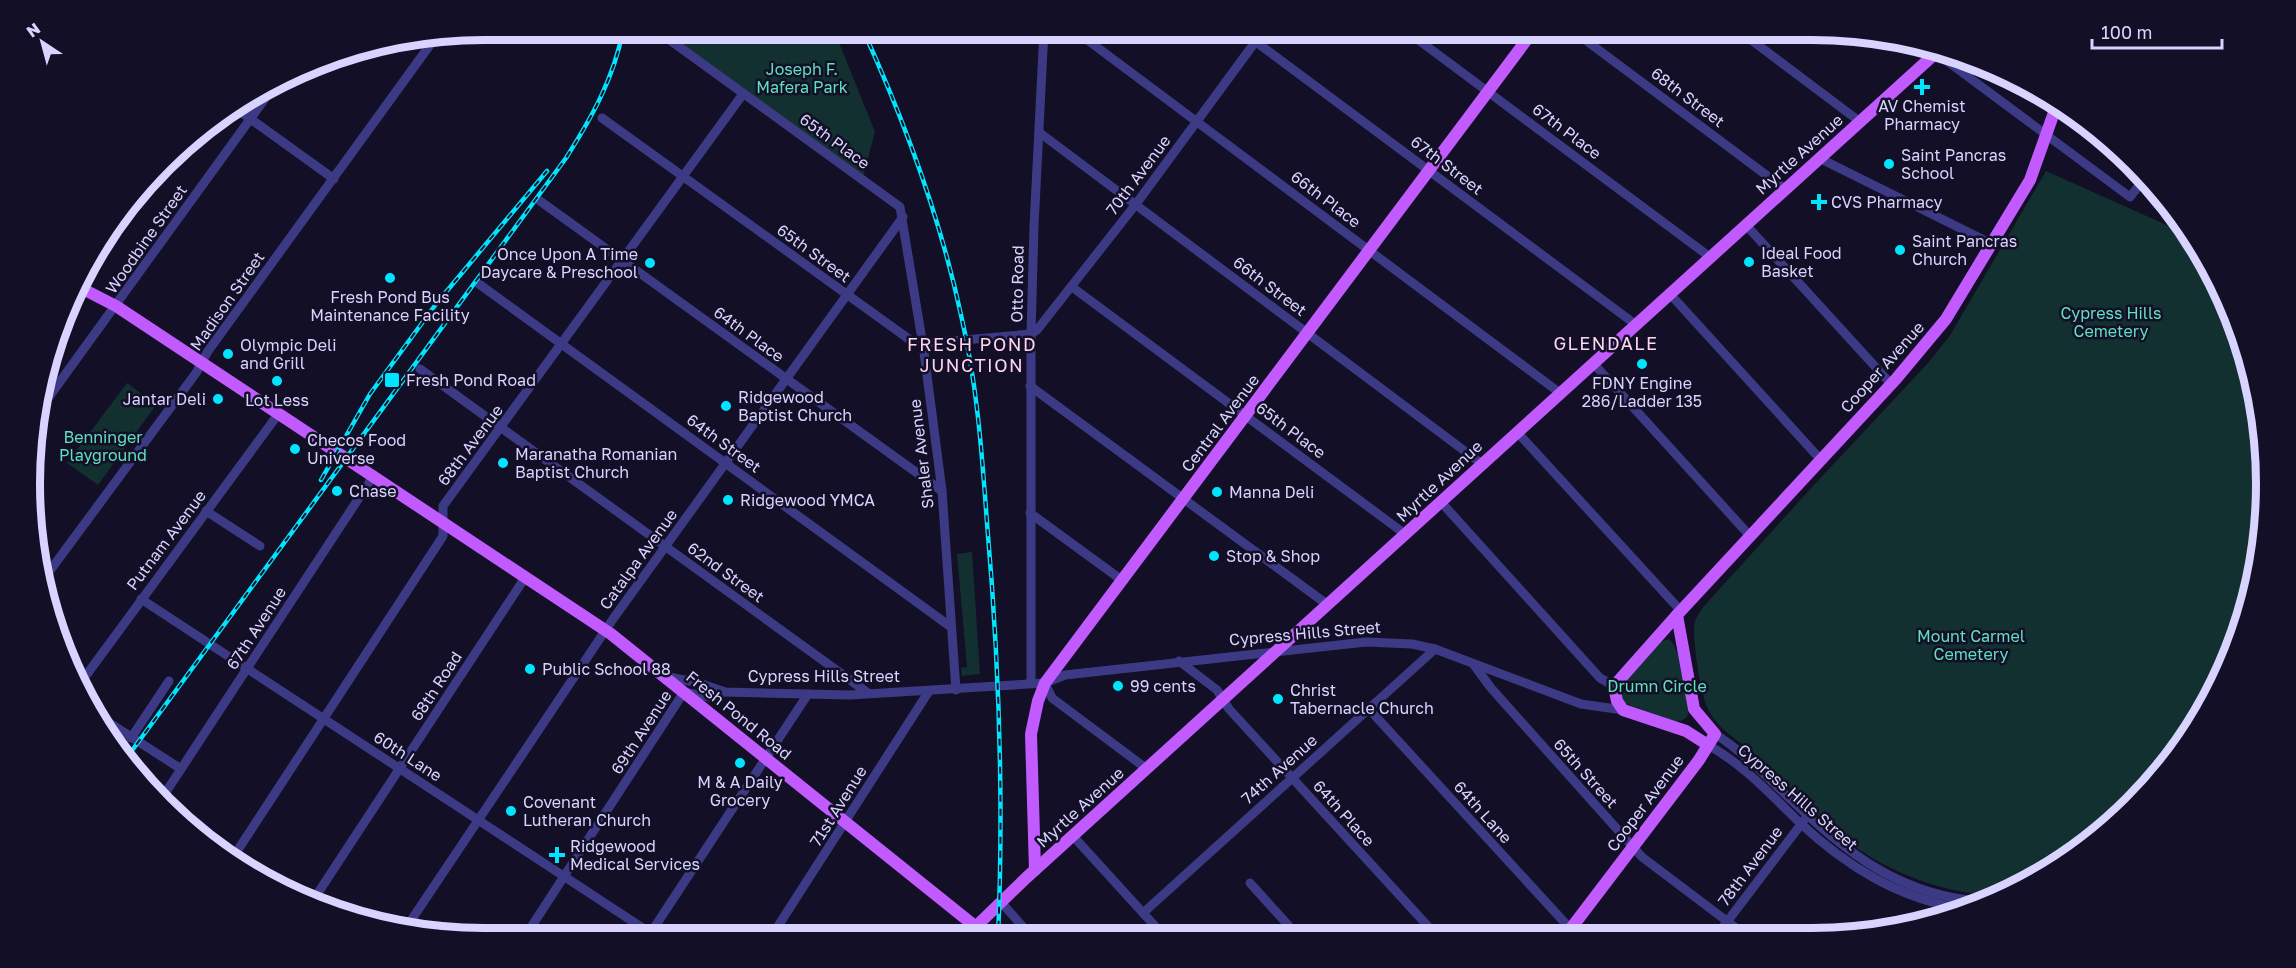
<svg xmlns="http://www.w3.org/2000/svg" width="2296" height="968" font-family="'Golos Text',sans-serif">
<style>
.green{fill:#12302f}
.lines{fill:none;stroke-linecap:round;stroke-linejoin:round}
.minor{stroke:#3d3a85;stroke-width:9}
.major{stroke:#c25bff;stroke-width:12}
.rail-casing{stroke:#00e5ff;stroke-width:4.5}
.rail{stroke:#130f26;stroke-width:2;stroke-dasharray:7;stroke-linecap:butt}
.poi-dot{fill:#00e5ff;stroke:#130f26;stroke-width:2}
.labels{text-anchor:middle;dominant-baseline:central;stroke-width:5;stroke-linejoin:round;paint-order:stroke}
.park-label{font-size:16px;fill:#5fe0c0;stroke:#130f26}
.street-label{font-size:16px;fill:#d9d4ff;stroke:#130f26}
.poi-label{font-size:16px;fill:#d9d4ff;stroke:#130f26;text-anchor:start}
.neighbourhood-label{font-size:18px;letter-spacing:1.5px;fill:#ffd6f0;stroke:#130f26}
.rim{fill:none;stroke:#d9d4ff;stroke-width:8}
</style>
<rect width="100%" height="100%" fill="#130f26"/>
<g class="green">
<path d="M655 30H834L875 132 862 180Z"/>
<path d="M2046 171 2189 235 2219 284 2251 367 2265 455 2262 544 2242 630 2172 760 2089 844 2001 895C1960 895 1919 883 1883 864 1835 839 1798 794 1759 758 1742 742 1720 732 1709 711 1701 698 1693 643 1694 626 1694 620 1700 612 1704 606L1814 485 1928 363 1949 337Z"/>
<path d="M127 383 156 405 98 485 67 463Z"/>
<path d="M972 552 980 674 962 676 961 668 967 667 957 554Z"/>
<path d="M1669 639C1680 646 1692 705 1687 717L1681 721H1675L1623 703 1619 688 1656 643Z"/>
</g>
<g class="lines">
<g class="minor">
<path d="M656 30 900 207 924 352 942 491 956 690"/>
<path d="M1074 30 1560 393"/>
<path d="M1240 30 1635 324"/>
<path d="M1405 30 1710 257"/>
<path d="M1572 30 1785 189"/>
<path d="M1738 30 1859 121"/>
<path d="M1932 50 2130 197 2145 178"/>
<path d="M234 107 334 179"/>
<path d="M602 118 913 342 930 343 1031 334 1037 330 1136 204 1264 30"/>
<path d="M1040 133 1482 464"/>
<path d="M1819 158 1992 244"/>
<path d="M540 201 942 491"/>
<path d="M1746 225 1891 384"/>
<path d="M479 284 951 627"/>
<path d="M1072 287 1405 534"/>
<path d="M1670 294 1821 460"/>
<path d="M1593 363 1750 536"/>
<path d="M420 369 868 693"/>
<path d="M1030 386 1328 605"/>
<path d="M38 412 277 82"/>
<path d="M1517 432 1681 611"/>
<path d="M1441 502 1600 678 1614 686"/>
<path d="M206 511 260 546"/>
<path d="M1030 513 1123 581"/>
<path d="M43 580 196 373 208 351 435 38"/>
<path d="M141 599 658 938"/>
<path d="M1179 661 1217 690 1229 709 1436 935"/>
<path d="M1474 665 1491 688 1642 857 1744 934"/>
<path d="M664 676 699 683 725 692 850 695 1045 683 1065 675 1366 642 1412 644 1435 649 1581 704 1623 710"/>
<path d="M1031 682V334L1034 226 1044 30"/>
<path d="M1045 683 1052 698 1147 769"/>
<path d="M79 685 279 413"/>
<path d="M1368 708 1576 935"/>
<path d="M91 711 181 769"/>
<path d="M1715 734C1742 751 1764 774 1787 796 1848 854 1902 898 1989 902"/>
<path d="M131 738 169 681"/>
<path d="M1708 745C1744 765 1770 794 1799 822 1847 867 1898 898 1963 909"/>
<path d="M162 798 374 475"/>
<path d="M1073 836 1164 936"/>
<path d="M232 859 443 536V506L743 94"/>
<path d="M1250 883 1298 936"/>
<path d="M312 902 526 576"/>
<path d="M1001 902 1031 936"/>
<path d="M1143 913 1435 649"/>
<path d="M408 925 613 619 903 217"/>
<path d="M1717 935 1805 819"/>
<path d="M648 937 808 694"/>
<path d="M771 937 929 691"/>
<path d="M524 938 684 692 709 697 725 692"/>
</g>
<g class="major">
<path d="M79 287 116 306 611 634 976 927"/>
<path d="M1708 745 1686 731 1623 710 1617 701 1614 686 1677 615 1896 379 1946 319 2030 180 2057 104"/>
<path d="M1035 870 1031 734 1038 701 1045 683 1534 30"/>
<path d="M1566 935 1699 760 1715 734 1694 709 1677 615"/>
<path d="M965 937 1026 878 1938 51"/>
</g>
<g class="rail-casing">
<g id="rail">
<path d="M863 30C905 122 940 217 961 315 977 383 982 454 987 523 999 661 1004 799 998 937"/>
<path d="M321 480 370 394 436 304 547 171"/>
<path d="M128 756 566 158C592 117 614 78 623 30"/>
</g>
</g>
<use href="#rail" class="rail"/>
</g>
<g class="poi-dot">
<path d="M1919 78h6v6h6v6h-6v6h-6v-6h-6v-6h6z"/>
<circle cx="1889" cy="164" r="6"/>
<path d="M1816 193h6v6h6v6h-6v6h-6v-6h-6v-6h6z"/>
<circle cx="1900" cy="250" r="6"/>
<circle cx="1749" cy="262" r="6"/>
<circle cx="650" cy="263" r="6"/>
<circle cx="390" cy="278" r="6"/>
<circle cx="228" cy="354" r="6"/>
<circle cx="1642" cy="364" r="6"/>
<rect x="384" y="372" width="16" height="16" rx="3"/>
<circle cx="277" cy="381" r="6"/>
<circle cx="218" cy="399" r="6"/>
<circle cx="726" cy="406" r="6"/>
<circle cx="295" cy="449" r="6"/>
<circle cx="503" cy="463" r="6"/>
<circle cx="337" cy="491" r="6"/>
<circle cx="1217" cy="492" r="6"/>
<circle cx="728" cy="500" r="6"/>
<circle cx="1214" cy="556" r="6"/>
<circle cx="530" cy="669" r="6"/>
<circle cx="1118" cy="686" r="6"/>
<circle cx="1278" cy="699" r="6"/>
<circle cx="740" cy="763" r="6"/>
<circle cx="511" cy="811" r="6"/>
<path d="M554 846h6v6h6v6h-6v6h-6v-6h-6v-6h6z"/>
</g>
<g class="labels">
<g class="park-label">
<text x="802" y="69">Joseph F.<tspan x="802" dy="18">Mafera Park</tspan></text>
<text x="2111" y="313">Cypress Hills<tspan x="2111" dy="18">Cemetery</tspan></text>
<text x="103" y="437">Benninger<tspan x="103" dy="18">Playground</tspan></text>
<text x="1971" y="636">Mount Carmel<tspan x="1971" dy="18">Cemetery</tspan></text>
<text x="1657" y="686">Drumn Circle</text>
</g>
<g class="street-label">
<text transform="translate(1688 97) rotate(37)">68th Street</text>
<text transform="translate(1567 131) rotate(37)">67th Place</text>
<text transform="translate(835 141) rotate(36)">65th Place</text>
<text transform="translate(1799 154) rotate(-42)">Myrtle Avenue</text>
<text transform="translate(1447 165) rotate(37)">67th Street</text>
<text transform="translate(1138 175) rotate(-53)">70th Avenue</text>
<text transform="translate(1326 199) rotate(37)">66th Place</text>
<text transform="translate(146 239) rotate(-55)">Woodbine Street</text>
<text transform="translate(814 253) rotate(36)">65th Street</text>
<text transform="translate(1017 284) rotate(-89)">Otto Road</text>
<text transform="translate(1270 286) rotate(37)">66th Street</text>
<text transform="translate(227 301) rotate(-55)">Madison Street</text>
<text transform="translate(749 334) rotate(36)">64th Place</text>
<text transform="translate(1882 367) rotate(-48)">Cooper Avenue</text>
<text transform="translate(1220 423) rotate(-53)">Central Avenue</text>
<text transform="translate(1291 430) rotate(37)">65th Place</text>
<text transform="translate(724 443) rotate(36)">64th Street</text>
<text transform="translate(470 445) rotate(-53)">68th Avenue</text>
<text transform="translate(921 454) rotate(-97)">Shaler Avenue</text>
<text transform="translate(1439 481) rotate(-43)">Myrtle Avenue</text>
<text transform="translate(166 540) rotate(-53)">Putnam Avenue</text>
<text transform="translate(638 559) rotate(-54)">Catalpa Avenue</text>
<text transform="translate(726 572) rotate(36)">62nd Street</text>
<text transform="translate(256 628) rotate(-57)">67th Avenue</text>
<text transform="translate(1305 633) rotate(-5)">Cypress Hills Street</text>
<text x="824" y="676">Cypress Hills Street</text>
<text transform="translate(436 686) rotate(-57)">68th Road</text>
<text transform="translate(739 715) rotate(39)">Fresh Pond Road</text>
<text transform="translate(641 732) rotate(-57)">69th Avenue</text>
<text transform="translate(408 756) rotate(33)">60th Lane</text>
<text transform="translate(1279 769) rotate(-42)">74th Avenue</text>
<text transform="translate(1586 773) rotate(48)">65th Street</text>
<text transform="translate(1798 797) rotate(41)">Cypress Hills Street</text>
<text transform="translate(1645 803) rotate(-53)">Cooper Avenue</text>
<text transform="translate(838 806) rotate(-58)">71st Avenue</text>
<text transform="translate(1080 807) rotate(-42)">Myrtle Avenue</text>
<text transform="translate(1483 812) rotate(48)">64th Lane</text>
<text transform="translate(1344 813) rotate(48)">64th Place</text>
<text transform="translate(1750 866) rotate(-53)">78th Avenue</text>
</g>
<g class="poi-label">
<text x="1922" y="106" text-anchor="middle">AV Chemist<tspan x="1922" dy="18">Pharmacy</tspan></text>
<text x="1901" y="155">Saint Pancras<tspan x="1901" dy="18">School</tspan></text>
<text x="1831" y="202">CVS Pharmacy</text>
<text x="1912" y="241">Saint Pancras<tspan x="1912" dy="18">Church</tspan></text>
<text x="1761" y="253">Ideal Food<tspan x="1761" dy="18">Basket</tspan></text>
<text x="638" y="254" text-anchor="end">Once Upon A Time<tspan x="638" dy="18">Daycare &amp; Preschool</tspan></text>
<text x="390" y="297" text-anchor="middle">Fresh Pond Bus<tspan x="390" dy="18">Maintenance Facility</tspan></text>
<text x="240" y="345">Olympic Deli<tspan x="240" dy="18">and Grill</tspan></text>
<text x="406" y="380">Fresh Pond Road</text>
<text x="1642" y="383" text-anchor="middle">FDNY Engine<tspan x="1642" dy="18">286/Ladder 135</tspan></text>
<text x="738" y="397">Ridgewood<tspan x="738" dy="18">Baptist Church</tspan></text>
<text x="206" y="399" text-anchor="end">Jantar Deli</text>
<text x="277" y="400" text-anchor="middle">Lot Less</text>
<text x="307" y="440">Checos Food<tspan x="307" dy="18">Universe</tspan></text>
<text x="515" y="454">Maranatha Romanian<tspan x="515" dy="18">Baptist Church</tspan></text>
<text x="349" y="491">Chase</text>
<text x="1229" y="492">Manna Deli</text>
<text x="740" y="500">Ridgewood YMCA</text>
<text x="1226" y="556">Stop &amp; Shop</text>
<text x="542" y="669">Public School 88</text>
<text x="1130" y="686">99 cents</text>
<text x="1290" y="690">Christ<tspan x="1290" dy="18">Tabernacle Church</tspan></text>
<text x="740" y="782" text-anchor="middle">M &amp; A Daily<tspan x="740" dy="18">Grocery</tspan></text>
<text x="523" y="802">Covenant<tspan x="523" dy="18">Lutheran Church</tspan></text>
<text x="570" y="846">Ridgewood<tspan x="570" dy="18">Medical Services</tspan></text>
</g>
<g class="neighbourhood-label">
<text x="1606" y="343">GLENDALE</text>
<text x="972" y="344">FRESH POND<tspan x="972" dy="21">JUNCTION</tspan></text>
</g>
</g>
<path d="M0 0H2296V968H0ZM484 40H1812A444 444 0 0 1 2256 484V484A444 444 0 0 1 1812 928H484A444 444 0 0 1 40 484V484A444 444 0 0 1 484 40Z" fill="#130f26" fill-rule="evenodd"/>
<path class="rim" d="M484 40H1812A444 444 0 0 1 2256 484V484A444 444 0 0 1 1812 928H484A444 444 0 0 1 40 484V484A444 444 0 0 1 484 40Z"/>
<g transform="translate(42 42) rotate(324)" stroke="#130f26" stroke-width="4.5" paint-order="stroke">
<path d="M0-4.5L10 22L0 15L-10 22Z" fill="#d9d4ff"/>
<text y="-9" font-size="16" font-weight="bold" text-anchor="middle" fill="#d9d4ff">N</text>
</g>
<path d="M2092 39v9h130v-9" fill="none" stroke="#d9d4ff" stroke-width="3"/>
<text x="2101" y="39" font-size="18" fill="#d9d4ff" stroke="#130f26" stroke-width="4.5" paint-order="stroke">100 m</text>
</svg>
